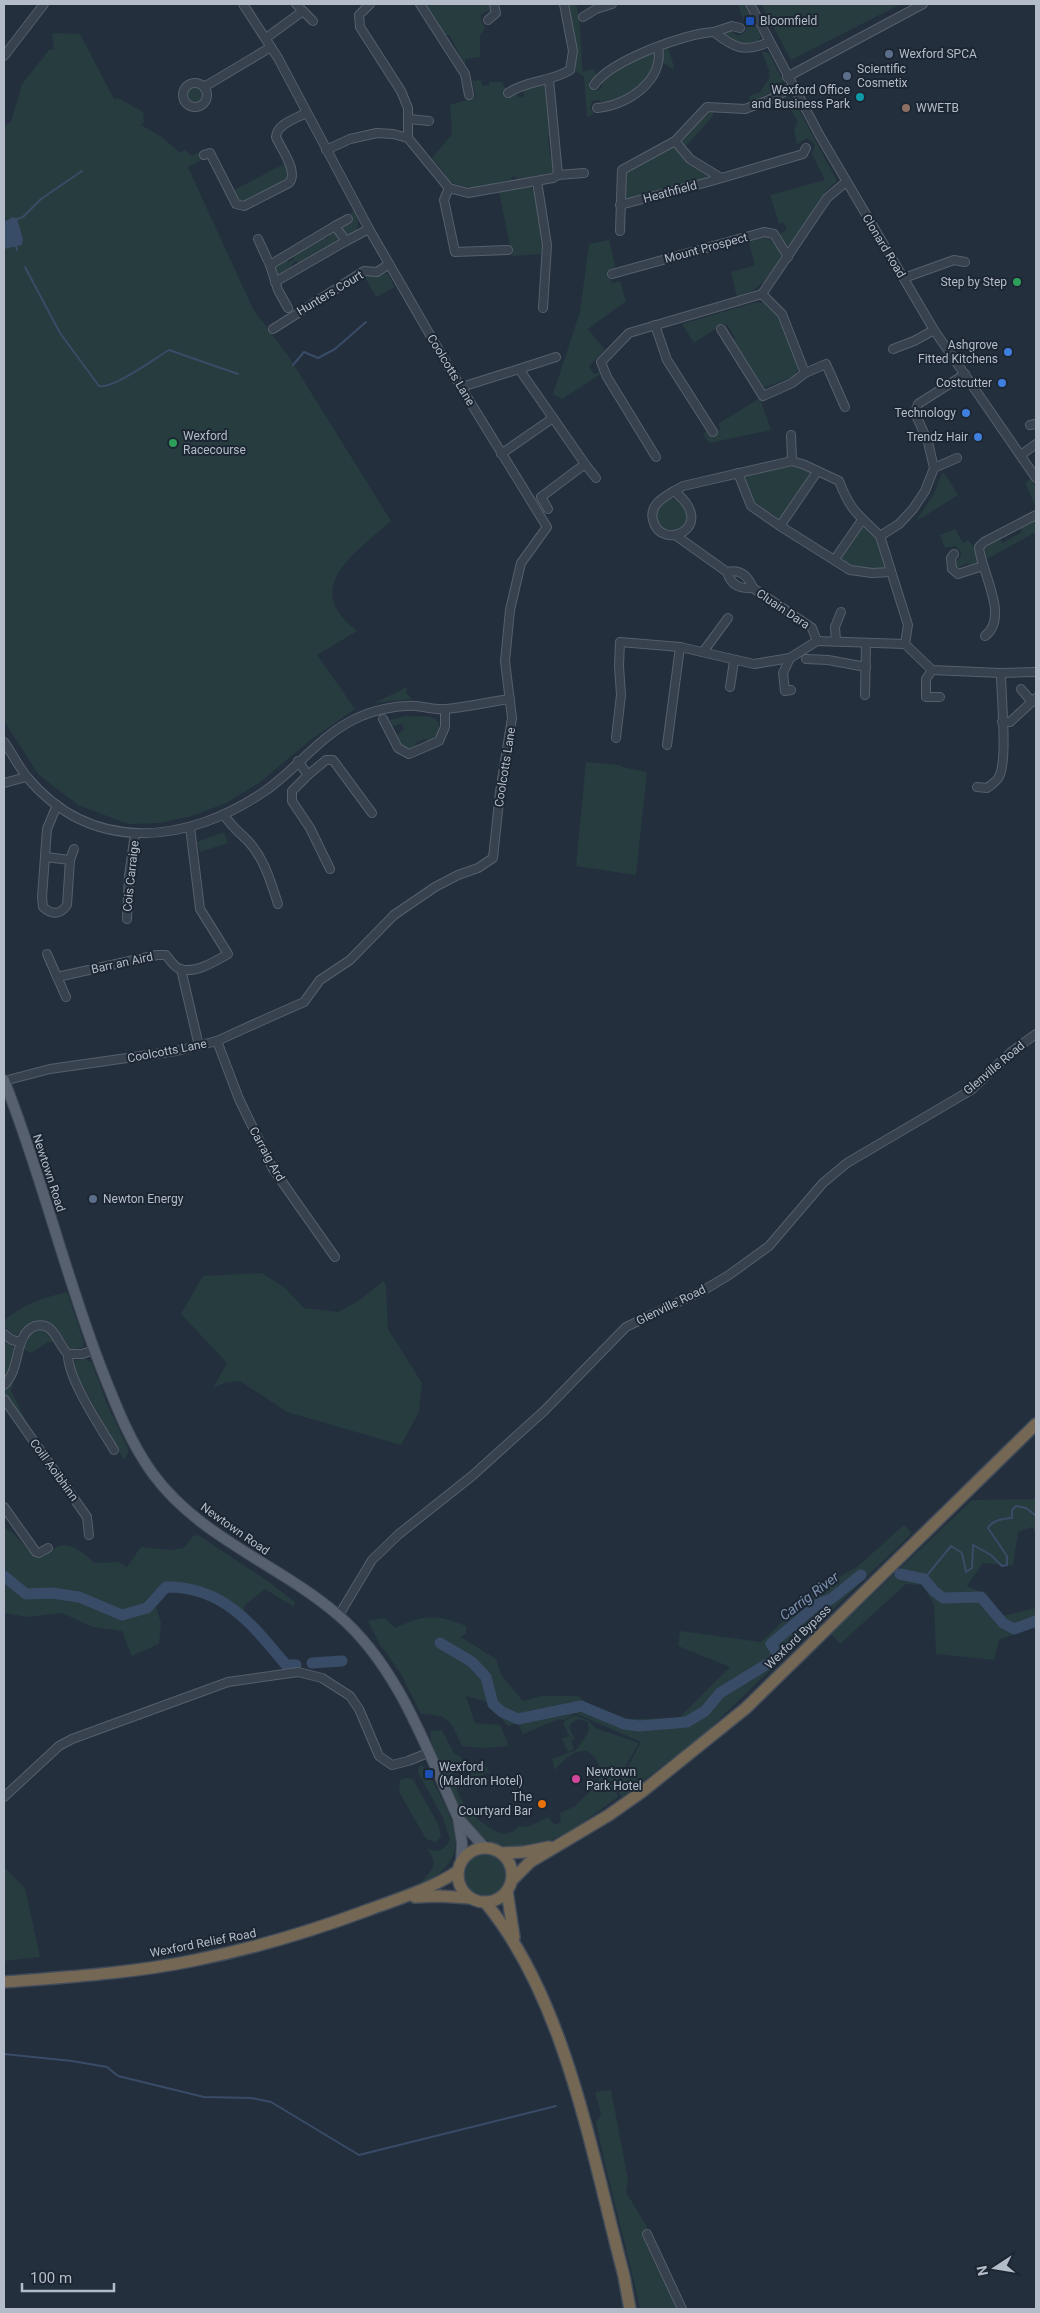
<svg xmlns="http://www.w3.org/2000/svg" width="1040" height="2313" font-family="Roboto,sans-serif">
<style>
.green{fill:#263c3f}
.water{fill:#394c67}
.lines{fill:none;stroke-linecap:round;stroke-linejoin:round}
.stream{stroke:#394c67;stroke-width:2}
.river{stroke:#394c67;stroke-width:11}
.minor-casing{stroke:#565f6c;stroke-width:10}
.major-casing{stroke:#414a57;stroke-width:12}
.highway-casing{stroke:#434c59;stroke-width:14}
.minor{stroke:#38414e;stroke-width:8}
.major{stroke:#56606e;stroke-width:10}
.highway{stroke:#746855;stroke-width:11}
.transit-dot{fill:#1a4fb4;stroke:#1d2633;stroke-width:2}
.service-dot{fill:#5c6f8a;stroke:#1d2633;stroke-width:2}
.culture-dot{fill:#0f9aa8;stroke:#1d2633;stroke-width:2}
.education-dot{fill:#8d6e63;stroke:#1d2633;stroke-width:2}
.leisure-dot{fill:#2e9e5b;stroke:#1d2633;stroke-width:2}
.shop-dot{fill:#3f7fe0;stroke:#1d2633;stroke-width:2}
.hotel-dot{fill:#d1479c;stroke:#1d2633;stroke-width:2}
.food-dot{fill:#e8710a;stroke:#1d2633;stroke-width:2}
.labels{text-anchor:middle;dominant-baseline:central;stroke-width:4;stroke-linejoin:round;paint-order:stroke}
.poi-label{font-size:12px;fill:#b4bcc9;stroke:#1d2633;text-anchor:start}
.street-label{font-size:12px;fill:#b4bcc9;stroke:#1d2633}
.water-label{font-size:14px;font-style:italic;fill:#7c92b1;stroke:#1d2633}
</style>
<rect width="100%" height="100%" fill="#242f3e"/>
<g class="green">
<path d="M422 4H491L492 11H487L481 15V19L485 28 480 36V57L465 59V65C458 55 456 45 449 35H444Z"/>
<path d="M567 4H576C582 26 580 49 583 72L593 69 597 75 589 82 592 90 597 91 602 87V78L634 60 656 52C653 82 630 95 605 105L598 100 592 101 590 108 594 114 587 117 584 77 574 70 577 50Z"/>
<path d="M738 4H744L761 37 754 45H742L723 36 725 31 729 30 738 36 745 32 746 28Z"/>
<path d="M761 4H901L791 60Z"/>
<path d="M56 33 80 34 114 99 118 98 143 112 144 122 141 125 162 137 180 153 185 150 192 156 200 151 204 159 188 167 253 309 289 357 391 521C355 553 300 588 357 631L317 655 355 709 313 738 259 783 226 803 192 816 159 823 128 824 78 805 39 775 4 721V126L11 122 22 84 49 50 54 49 52 34Z"/>
<path d="M668 46 674 67 673 69 661 62 663 49Z"/>
<path d="M761 51 769 53 783 81 777 90 751 102 749 96 760 92 770 77 768 73 770 72Z"/>
<path d="M481 80 482 86 489 85V82H502L506 90 515 92 519 98 524 96 523 88 539 83 547 87 548 91 546 92 551 135 548 136 550 157H553L554 173 516 179 515 176 511 177 512 180C488 185 463 195 444 176L445 174 432 158 452 134 450 105 476 97 472 81Z"/>
<circle cx="194" cy="95" r="9"/>
<path d="M784 97 793 99 837 181 825 192 790 245H786L780 234 787 229 783 222 779 224 770 195 825 180 812 154 815 145 807 138 797 144 794 129 798 122Z"/>
<path d="M709 111H713V116L685 147 682 140Z"/>
<path d="M668 147 675 148 694 166 711 175V178L623 200 625 172Z"/>
<path d="M284 164 289 174 288 178 244 201 239 200 234 190Z"/>
<path d="M528 186 536 191 544 254 512 256 499 192Z"/>
<path d="M354 210C360 222 362 232 345 236L342 228 347 222 349 225 352 223 348 215Z"/>
<path d="M331 232 338 235 339 242 299 265 296 261 291 265 293 269 282 276 277 275 274 270 278 263 286 258 289 262 294 259 293 254 324 236 326 239 330 237 328 233Z"/>
<path d="M763 237C773 239 781 249 780 259 768 277 760 291 737 297L731 272 755 265 748 240Z"/>
<path d="M609 240 616 269 609 271 612 283 620 281 626 301 588 329 605 350 589 366 594 374 599 372 601 374 562 399 553 394 580 312 589 244Z"/>
<path d="M387 273 395 287 376 297 364 276H378Z"/>
<path d="M757 302 765 303 782 319 799 368 794 376 764 388 733 340 735 338 728 326 723 324 694 343 682 324Z"/>
<path d="M760 398 771 430 709 443 703 434 708 430 711 435 721 429 718 424Z"/>
<path d="M782 465 797 466 810 471 812 475 789 505 790 509 782 520H778L774 515 753 503 742 478 743 475 750 473 753 475 779 468Z"/>
<path d="M942 473 945 474 958 495 915 522 934 494Z"/>
<path d="M1031 478 1036 488V507L1025 483Z"/>
<circle cx="672" cy="515" r="16"/>
<path d="M1036 520V532L987 559 984 548 1000 539 1002 543 1022 532 1020 528Z"/>
<path d="M862 525H865C877 537 882 550 887 566L883 570H855L840 558Z"/>
<path d="M955 529 963 543 968 540 976 549 978 563 970 568 968 563 956 568 955 564 962 554 956 546 945 548 940 535Z"/>
<path d="M407 687 406 693 412 699 375 703Z"/>
<path d="M406 716C425 717 447 712 437 739L427 742 425 739 415 743 416 748 409 751 401 747 396 736 404 729 402 724 392 726 390 720Z"/>
<path d="M586 762 620 765 622 767 647 772 636 875 576 866Z"/>
<path d="M224 832 228 843 200 852 197 842Z"/>
<path d="M262 1273 285 1288 304 1308 338 1312 360 1300 383 1281 386 1285 388 1329 422 1383 419 1412 401 1445 287 1412 240 1381 224 1383 213 1388 227 1363 181 1314 203 1276Z"/>
<path d="M67 1292 84 1343 83 1347 71 1350 57 1329 42 1321 27 1325 16 1336 4 1327V1320C27 1303 39 1299 67 1292Z"/>
<path d="M38 1328 49 1332 57 1342H48L31 1353 23 1349C24 1338 29 1334 38 1328Z"/>
<path d="M4 1339 16 1349 14 1362 4 1381Z"/>
<path d="M85 1359 92 1363 107 1404 129 1451 124 1460 73 1368 75 1360Z"/>
<path d="M11 1382 13 1384 11 1391 36 1440 12 1402 4 1394V1390Z"/>
<path d="M1036 1499V1533L1032 1527 1018 1532 1013 1566 983 1563 967 1586 987 1595 1002 1616 1036 1608V1627L1026 1629 999 1640 994 1660 936 1654 934 1604 922 1585 906 1584 840 1644 831 1634 972 1500Z"/>
<path d="M904 1525 912 1533 705 1733 622 1797 616 1789 641 1742 575 1713 565 1720 559 1719 523 1734 518 1723 508 1726 487 1702 466 1696 475 1723 500 1725 509 1746 482 1748 462 1746C449 1719 452 1716 421 1714L400 1672 380 1645 368 1621 385 1618 395 1628C423 1615 436 1613 466 1626V1633L461 1637 496 1659 502 1676 523 1701 542 1696H578L587 1703 628 1719 679 1718 730 1667 678 1646 680 1631 761 1642 816 1590 857 1567Z"/>
<path d="M4 1527 14 1534 35 1557C44 1556 50 1551 57 1547 71 1540 85 1555 95 1563L118 1562 127 1567 141 1547 171 1550 184 1548 193 1536 198 1535 269 1582 295 1602 294 1607 265 1589 244 1606 245 1617C220 1600 198 1587 166 1587L154 1599 161 1623 159 1644 132 1656 122 1631 93 1627 62 1613 28 1617 4 1613Z"/>
<path d="M575 1715 589 1721 595 1728 639 1743 614 1786 618 1797C584 1821 547 1855 501 1845 493 1843 483 1839 477 1834 462 1818 455 1796 445 1777 441 1768 427 1738 431 1731L442 1730 454 1753 462 1758V1762H457C445 1791 477 1826 504 1834L514 1831 519 1826 528 1827 548 1817 554 1825 561 1822 560 1813 576 1806 577 1803C597 1788 612 1769 587 1751 572 1750 564 1760 555 1770L552 1759 576 1750 589 1731 588 1722 579 1719 572 1722 569 1727 575 1739 572 1741 570 1738 574 1749 568 1752 562 1739 569 1736 563 1722Z"/>
<path d="M471 1761 486 1767 492 1774 489 1772 467 1781Z"/>
<path d="M422 1765 427 1770C450 1817 482 1856 418 1886 430 1870 442 1867 426 1848 437 1854 446 1850 450 1839L443 1818 418 1772 419 1767Z"/>
<path d="M406 1778 413 1779 439 1826 441 1837 436 1842 426 1839 399 1792 400 1780Z"/>
<circle cx="484" cy="1876" r="23"/>
<path d="M4 1867 25 1888 40 1957 4 1961Z"/>
<path d="M611 2090 628 2180 626 2192 648 2229 643 2237 678 2309H640C627 2247 609 2186 596 2123L601 2114 595 2092Z"/>
</g>
<path class="water" d="M13 217 17 219 23 239 22 245 4 249V222Z"/>
<g class="lines">
<g class="stream">
<path d="M17 219 23 217 41 199 82 171"/>
<path d="M16 246 17 250"/>
<path d="M25 267 60 333 99 386C112 390 155 358 169 350L238 374"/>
<path d="M293 365 304 352 318 358 335 349 366 322"/>
<path d="M924 1579 951 1546 962 1553 966 1572 972 1568 973 1545 991 1555 1002 1566 1007 1565V1556L988 1528C992 1520 1003 1519 1012 1518V1510L1016 1506 1026 1508 1035 1515 1036 1512"/>
<path d="M4 2054 72 2061 107 2067 118 2076 204 2097 251 2098 271 2102 359 2155 556 2106"/>
</g>
<g class="river">
<path d="M900 1574 924 1579 934 1591 943 1598 981 1597 1003 1623 1014 1629 1036 1621"/>
<path d="M4 1576 26 1594 52 1593 79 1597 122 1615 147 1608 166 1587C223 1586 253 1625 286 1665H296"/>
<path d="M440 1643 472 1662 486 1677 493 1704 502 1712 518 1719 581 1706 624 1724 639 1726 687 1722 705 1711 720 1693 772 1661 777 1653 771 1644 818 1604 831 1599 861 1575"/>
<path d="M312 1663 342 1661"/>
</g>
<g class="minor-casing">
<g id="minor">
<path d="M296 4 313 21"/>
<path d="M370 4 359 15 360 27 401 91 408 108V138"/>
<path d="M420 4 465 74 469 95"/>
<path d="M750 4 820 136 934 330 1036 478"/>
<path d="M583 17 596 9 612 4"/>
<path d="M488 20 496 13 494 4"/>
<path d="M714 32 732 26 740 28"/>
<path d="M266 38 303 11"/>
<path d="M4 56 44 4"/>
<path d="M787 77 923 4"/>
<circle cx="195" cy="95" r="12"/>
<path d="M594 85C610 61 685 33 714 32 735 48 743 53 769 42"/>
<path d="M204 87 271 47"/>
<path d="M508 93C527 80 551 82 570 70L573 51 564 4"/>
<path d="M597 108C626 106 665 81 658 47"/>
<path d="M409 119 429 121"/>
<path d="M675 141 690 159 721 178"/>
<path d="M326 150 350 139 377 133 393 134 408 138 449 188 468 193 553 178 558 175 549 79"/>
<path d="M204 155 210 153 236 204 244 206 289 183C299 172 281 149 276 137 277 124 295 119 306 113"/>
<path d="M558 175 584 173"/>
<path d="M537 181 547 245 543 308"/>
<path d="M449 188 444 200 455 252 508 250"/>
<path d="M620 205 708 182 803 154 806 148"/>
<path d="M335 226 348 219"/>
<path d="M620 231 622 170 675 141 707 107 745 109 769 100 793 87"/>
<path d="M258 239 270 265"/>
<path d="M612 274 764 232 774 234 788 257"/>
<path d="M904 278 954 260 965 262"/>
<path d="M275 282 346 241"/>
<path d="M288 308 278 290 270 265 335 226 346 241 369 229"/>
<path d="M655 325 667 360 713 432"/>
<path d="M273 329 364 271 377 272 389 264"/>
<path d="M721 329 763 396 792 383 805 373 782 314 762 294"/>
<path d="M893 349 914 341 934 330"/>
<path d="M519 369 556 357"/>
<path d="M805 373 826 364 845 407"/>
<path d="M468 385 519 369 585 464 541 497 548 509"/>
<path d="M1030 425 1035 424"/>
<path d="M791 435 792 461"/>
<path d="M501 454 553 418"/>
<path d="M1021 455 1036 444"/>
<path d="M656 457 607 377 601 362 629 333 762 294 827 198 846 182"/>
<path d="M585 464 596 478"/>
<path d="M934 468 957 458"/>
<path d="M738 473 751 506 780 526 850 570 872 573 891 572"/>
<path d="M674 491 683 486 792 461 805 465 839 481C851 512 858 514 880 536L899 524 913 509 925 491 934 468 928 442 915 413 918 404 965 374"/>
<path d="M674 491C720 527 661 553 653 520 649 505 663 498 674 491Z"/>
<path d="M780 526 817 472"/>
<path d="M675 535 727 572C731 585 739 589 753 588 748 576 741 569 727 572"/>
<path d="M880 536 908 625 905 644"/>
<path d="M954 554 951 558 952 569 958 574 983 566"/>
<path d="M835 559 862 520"/>
<path d="M753 588 812 628 817 641"/>
<path d="M985 636C1010 617 981 572 979 547L984 542 1036 515"/>
<path d="M817 641 905 644 932 670 1001 673"/>
<path d="M836 641 835 627 841 612"/>
<path d="M703 652 728 618"/>
<path d="M790 658 783 673 785 691 791 690"/>
<path d="M806 659 828 660 866 667"/>
<path d="M932 670 926 679V697H940"/>
<path d="M730 687 734 661"/>
<path d="M1021 689 1032 702"/>
<path d="M865 695 866 643"/>
<path d="M383 719 398 748 409 754 439 741 445 727V709"/>
<path d="M1002 722H1010L1036 698"/>
<path d="M616 738 621 695 619 666 620 642 680 647 754 664 790 658 817 641"/>
<path d="M4 742C12 753 18 766 27 777 92 855 188 844 265 791 298 768 320 735 357 718 374 710 397 705 416 706 426 707 436 710 446 709 467 707 488 702 510 699"/>
<path d="M667 745 680 647"/>
<path d="M298 761 308 775 292 791V801L310 828 330 869"/>
<path d="M308 775 326 760H333L372 813"/>
<path d="M4 783 26 777"/>
<path d="M977 787 987 788C991 785 996 782 999 777 1008 759 1001 697 1001 673L1036 672"/>
<path d="M224 815C231 826 239 832 248 841 264 858 271 882 278 904"/>
<path d="M46 857 70 860 67 905C60 915 52 915 43 907L42 897 47 829 57 805"/>
<path d="M70 860 74 849"/>
<path d="M127 919 129 876 135 834"/>
<path d="M47 954 66 997"/>
<path d="M181 969 199 1046"/>
<path d="M57 977 157 955H166C170 960 174 967 180 969 195 974 216 961 228 954L200 909 190 827"/>
<path d="M217 1041 239 1099 273 1169 335 1257"/>
<path d="M4 1081 50 1069 176 1051 217 1041 270 1017 304 1002 320 980 350 960 394 915 435 887 458 875 478 868 493 858 500 792 512 718 505 661 510 610 521 563 547 527 448 366 369 229 278 58 243 4"/>
<path d="M4 1334 12 1340 21 1342"/>
<path d="M68 1354C67 1378 101 1428 114 1450"/>
<path d="M4 1385C22 1368 13 1335 35 1326 55 1321 57 1344 68 1354H82L94 1350"/>
<path d="M4 1399 87 1517 89 1535"/>
<path d="M4 1507 36 1552 39 1553 48 1548"/>
<path d="M339 1615 372 1560 399 1534 472 1476 544 1411 626 1327 704 1290 729 1275 769 1246 823 1183 847 1163 971 1090 1011 1052 1036 1034"/>
<path d="M4 1797 59 1746 72 1739 228 1682 298 1672 322 1678 350 1696 359 1709 379 1756 392 1765 408 1761 428 1753"/>
<path d="M647 2234 682 2309"/>
</g>
</g>
<g class="major-casing">
<g id="major">
<path d="M4 1080C41 1173 64 1271 100 1365 115 1403 129 1441 153 1474 201 1539 279 1564 338 1615 398 1666 426 1748 458 1818L462 1843 461 1862"/>
<path d="M459 1819 485 1848"/>
</g>
</g>
<g class="highway-casing">
<g id="highway">
<circle cx="485" cy="1875" r="27"/>
<path d="M501 1853 524 1852 549 1847"/>
<path d="M512 1880 530 1862 609 1815 643 1791 746 1708 1036 1424"/>
<path d="M507 1891 514 1937"/>
<path d="M415 1897 439 1896 470 1898"/>
<path d="M485 1902C566 1999 592 2156 624 2276L630 2309"/>
<path d="M4 1982C68 1977 134 1973 196 1960 255 1948 312 1931 368 1910 400 1898 429 1890 458 1871"/>
</g>
</g>
<use href="#minor" class="minor"/>
<use href="#major" class="major"/>
<use href="#highway" class="highway"/>
</g>
<g class="transit-dot">
<rect x="745" y="16" width="10" height="10" rx="2.5"/>
<rect x="424" y="1769" width="10" height="10" rx="2.5"/>
</g>
<g class="service-dot">
<circle cx="889" cy="54" r="5"/>
<circle cx="847" cy="76" r="5"/>
<circle cx="93" cy="1199" r="5"/>
</g>
<circle class="culture-dot" cx="860" cy="97" r="5"/>
<circle class="education-dot" cx="906" cy="108" r="5"/>
<g class="leisure-dot">
<circle cx="1017" cy="282" r="5"/>
<circle cx="173" cy="443" r="5"/>
</g>
<g class="shop-dot">
<circle cx="1008" cy="352" r="5"/>
<circle cx="1002" cy="383" r="5"/>
<circle cx="966" cy="413" r="5"/>
<circle cx="978" cy="437" r="5"/>
</g>
<circle class="hotel-dot" cx="576" cy="1779" r="5"/>
<circle class="food-dot" cx="542" cy="1804" r="5"/>
<g class="labels">
<g class="poi-label">
<text x="760" y="21">Bloomfield</text>
<text x="899" y="54">Wexford SPCA</text>
<text x="857" y="69">Scientific<tspan x="857" dy="14">Cosmetix</tspan></text>
<text x="850" y="90" text-anchor="end">Wexford Office<tspan x="850" dy="14">and Business Park</tspan></text>
<text x="916" y="108">WWETB</text>
<text x="1007" y="282" text-anchor="end">Step by Step</text>
<text x="998" y="345" text-anchor="end">Ashgrove<tspan x="998" dy="14">Fitted Kitchens</tspan></text>
<text x="992" y="383" text-anchor="end">Costcutter</text>
<text x="956" y="413" text-anchor="end">Technology</text>
<text x="183" y="436">Wexford<tspan x="183" dy="14">Racecourse</tspan></text>
<text x="968" y="437" text-anchor="end">Trendz Hair</text>
<text x="103" y="1199">Newton Energy</text>
<text x="439" y="1767">Wexford<tspan x="439" dy="14">(Maldron Hotel)</tspan></text>
<text x="586" y="1772">Newtown<tspan x="586" dy="14">Park Hotel</tspan></text>
<text x="532" y="1797" text-anchor="end">The<tspan x="532" dy="14">Courtyard Bar</tspan></text>
</g>
<g class="street-label">
<text transform="translate(670 192) rotate(-15)">Heathfield</text>
<text transform="translate(884 246) rotate(59)">Clonard Road</text>
<text transform="translate(706 248) rotate(-15)">Mount Prospect</text>
<text transform="translate(330 293) rotate(-31)">Hunters Court</text>
<text transform="translate(451 370) rotate(59)">Coolcotts Lane</text>
<text transform="translate(783 609) rotate(34)">Cluain Dara</text>
<text transform="translate(505 767) rotate(-81)">Coolcotts Lane</text>
<text transform="translate(131 876) rotate(-84)">Cois Carraige</text>
<text transform="translate(122 963) rotate(-12)">Barr an Aird</text>
<text transform="translate(167 1051) rotate(-11)">Coolcotts Lane</text>
<text transform="translate(994 1068) rotate(-40)">Glenville Road</text>
<text transform="translate(267 1154) rotate(61)">Carraig Ard</text>
<text transform="translate(49 1173) rotate(72)">Newtown Road</text>
<text transform="translate(671 1305) rotate(-26)">Glenville Road</text>
<text transform="translate(54 1470) rotate(54)">Coill Aoibhinn</text>
<text transform="translate(235 1529) rotate(35)">Newtown Road</text>
<text transform="translate(798 1637) rotate(-44)">Wexford Bypass</text>
<text transform="translate(203 1943) rotate(-11)">Wexford Relief Road</text>
</g>
<g class="water-label">
<text transform="translate(809 1596) rotate(-37)">Carrig River</text>
</g>
</g>
<rect width="1040" height="2313" fill="none" stroke="#b4bcc9" stroke-width="10"/>
<g transform="translate(995 2268) rotate(258)" stroke="#1d2633" stroke-width="4" paint-order="stroke">
<path d="M0-4L9 19L0 12L-9 19Z" fill="#b4bcc9"/>
<text y="-8" font-size="14" font-weight="bold" text-anchor="middle" fill="#b4bcc9">N</text>
</g>
<path d="M22 2283v8h92v-8" fill="none" stroke="#b4bcc9" stroke-width="2.5"/>
<text x="30" y="2283" font-size="15" fill="#b4bcc9" stroke="#1d2633" stroke-width="4" paint-order="stroke">100 m</text>
</svg>
